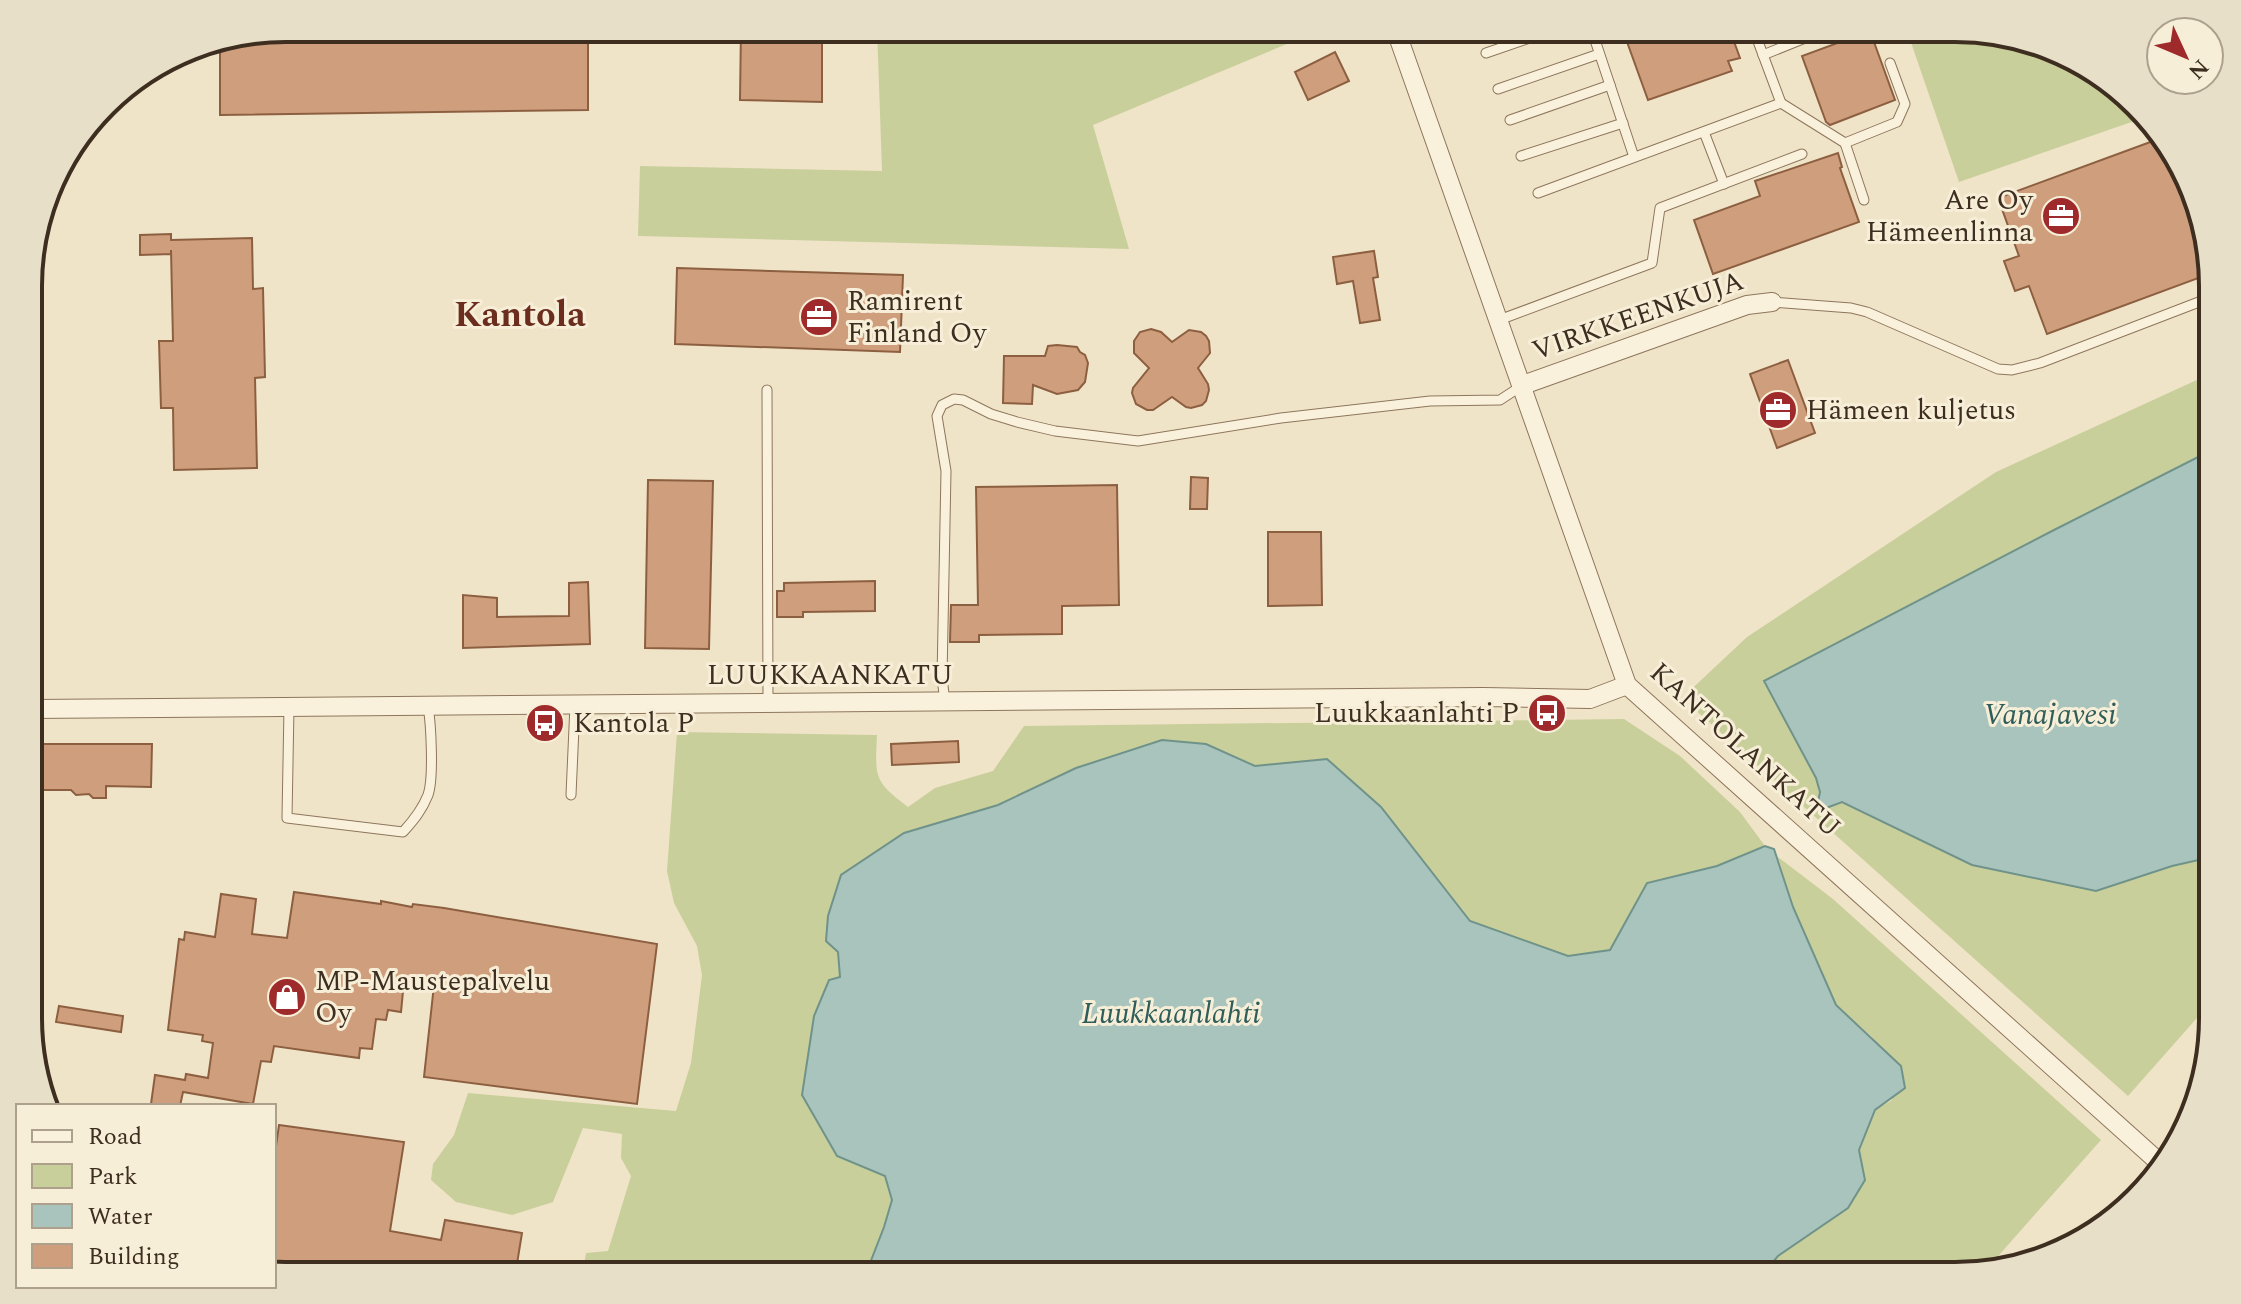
<svg xmlns="http://www.w3.org/2000/svg" width="2241" height="1304" font-family="Spectral,serif">
<style>
.green{fill:#c9cf9b}
.water{fill:#a9c4bc;stroke:#6f938a;stroke-width:2}
.building{fill:#cf9f7d;stroke:#8d5f41;stroke-width:2}
.lines{fill:none;stroke-linecap:round;stroke-linejoin:round}
.service-casing{stroke:#8d765c;stroke-width:11}
.minor-casing{stroke:#8d765c;stroke-width:20}
.service{stroke:#faf1dc;stroke-width:9}
.minor{stroke:#faf1dc;stroke-width:18}
.labels{text-anchor:middle;dominant-baseline:central;stroke-width:6;stroke-linejoin:round;paint-order:stroke}
.poi-label{font-size:28px;fill:#3d2e20;stroke:#f7eed8;text-anchor:start}
.street-label{font-size:28px;fill:#3d2e20;stroke:#f7eed8}
.water-label{font-size:30px;font-style:italic;fill:#2f5d5a;stroke:#f7eed8}
.district-label{font-size:36px;font-weight:bold;fill:#6b2e1e;stroke:#f7eed8}
.rim{fill:none;stroke:#3d2e20;stroke-width:4}
</style>
<rect width="100%" height="100%" fill="#f0e4c8"/>
<g class="green">
<path d="M877 28H1325L1093 125 1129 249 638 236 640 166 882 171Z"/>
<path d="M1906 28H1955L2084 63 2143 118 1959 182Z"/>
<path d="M2212 373V450L2054 530 1764 681 1816 778 1820 792 1972 865 2172 866 2212 857V1001L2128 1096 1682 698 1747 637 1996 472Z"/>
<path d="M1624 719 1680 756 1740 812 1765 846 1717 866 1647 883 1610 950 1568 956 1470 921 1381 807 1327 759 1255 766 1206 744 1076 768 998 805 904 833 838 952 840 978 837 1156 885 1176 892 1200 884 1227 865 1276H582L586 1253 608 1251 631 1176 621 1158 622 1134 583 1128 553 1202 512 1215 456 1202 431 1180 433 1164 454 1135 468 1093 676 1111 691 1063 702 975 697 946 674 903 667 871 677 732 877 735C875 778 874 781 908 807L935 788 993 771 1024 726Z"/>
<path d="M1778 857 1833 899 2101 1140 1984 1272 1971 1275 1761 1276 1778 1256 1848 1208 1865 1180 1859 1150 1875 1110 1892 1100 1872 1037 1836 1005 1793 907Z"/>
</g>
<g class="water">
<path d="M2212 450V857L2172 866 2096 891 1972 865 1842 802 1826 808 1818 802 1820 792 1816 778 1764 681 2054 530Z"/>
<path d="M1162 740 1206 744 1255 766 1327 759 1381 807 1470 921 1568 956 1610 950 1647 883 1717 866 1765 846 1774 849 1793 907 1836 1005 1901 1066 1905 1088 1875 1110 1859 1150 1865 1180 1848 1208 1778 1256 1761 1276H865L884 1227 892 1200 885 1176 837 1156 802 1095 814 1016 829 980 840 977 838 952 826 941 828 916 841 875 904 833 998 805 1076 768Z"/>
</g>
<g class="building">
<path d="M286 28H588V110L220 115V41Z"/>
<path d="M741 28H822V102L740 100Z"/>
<path d="M1622 28H1729L1740 58 1728 61 1732 71 1648 100Z"/>
<path d="M1870 31 1895 100 1830 125 1826 122 1802 56Z"/>
<path d="M1335 52 1349 81 1308 100 1295 72Z"/>
<path d="M2164 137 2170 143 2212 273 2047 334 2029 286 2015 291 2004 261 2019 256 1998 198Z"/>
<path d="M1838 153 1842 167 1840 168 1859 222 1713 274 1694 220 1760 196 1755 181Z"/>
<path d="M171 234V240L252 238 253 289 263 288 265 377 255 378 257 468 174 470 173 408H161L159 341H173L171 250V254L140 255V235Z"/>
<path d="M1374 251 1378 277 1373 278 1380 320 1360 323 1353 281 1337 284 1333 257Z"/>
<path d="M677 268 903 275 900 352 675 344Z"/>
<path d="M1151 329 1161 332 1172 342 1189 330 1201 332 1206 336 1209 341 1210 353 1198 368 1208 384 1209 390 1206 401 1202 405 1191 408 1186 407 1172 397 1153 410H1147L1136 404 1132 393 1133 388 1149 368 1134 353V341L1140 332Z"/>
<path d="M1057 345 1077 347 1080 352 1085 355 1088 363 1085 382 1078 390 1057 394 1033 385 1032 404 1003 403 1004 356H1045L1048 346Z"/>
<path d="M1788 360 1815 433 1777 448 1750 374Z"/>
<path d="M1191 477 1208 478 1207 509H1190Z"/>
<path d="M648 480 713 481 709 649 645 648Z"/>
<path d="M1117 485 1119 605 1062 606V634L979 635V642H950L951 605H978L976 487Z"/>
<path d="M1268 532H1321L1322 605 1268 606Z"/>
<path d="M875 581V611L803 612V617H777V591H784V583Z"/>
<path d="M588 582 590 644 463 648V595L497 598V617L569 616V583Z"/>
<path d="M958 741 959 762 892 765 891 744Z"/>
<path d="M30 744H152L151 787 106 786V798H93L89 794 76 795 71 790H30Z"/>
<path d="M294 892 381 904V901L412 907 413 904 444 908 657 944 637 1104 424 1077 434 985 404 981 401 1012 388 1010 386 1020 376 1019 372 1049 360 1048 359 1058 274 1046 271 1062 261 1061 253 1104 183 1092 180 1106 151 1104 155 1075 185 1080 186 1074 208 1078 213 1043 202 1041 203 1035 168 1030 179 939 184 940 185 932 215 937 221 894 256 899 252 934 287 938Z"/>
<path d="M59 1006 123 1016 121 1032 56 1022Z"/>
<path d="M279 1125 404 1142 390 1231 441 1240 445 1220 522 1233 515 1276H286L274 1273V1160Z"/>
</g>
<g class="lines">
<g class="service-casing">
<g id="service">
<path d="M1591 28 1634 157"/>
<path d="M1486 53 1559 28"/>
<path d="M1763 55 1830 28"/>
<path d="M1498 89 1599 54"/>
<path d="M1781 103 1845 143 1897 122 1905 104 1890 63"/>
<path d="M1510 120 1610 85"/>
<path d="M1704 132 1724 184"/>
<path d="M1845 143 1864 200"/>
<path d="M1521 156 1623 123"/>
<path d="M1538 193 1781 103 1753 28"/>
<path d="M1772 302 1851 308 1867 312 1998 369 2012 370 2040 363 2212 297"/>
<path d="M1499 320 1652 263 1660 208 1802 154"/>
<path d="M767 390 768 703"/>
<path d="M945 702 942 678 946 471 937 416 942 405 954 399 963 400 991 414 1017 422 1055 431 1138 441 1281 418 1430 401 1500 400 1523 385"/>
<path d="M289 707 287 818 403 832C414 820 422 810 428 795 434 778 431 724 428 706"/>
<path d="M571 795 575 705"/>
</g>
</g>
<g class="minor-casing">
<g id="minor">
<path d="M1395 28 1627 685 2161 1164"/>
<path d="M1523 385 1747 305 1772 302"/>
<path d="M30 709 1483 697 1590 699 1627 685"/>
</g>
</g>
<use href="#service" class="service"/>
<use href="#minor" class="minor"/>
</g>
<defs>
<g id="office-disc" transform="scale(2)"><circle r="9.5" fill="#9e2a2b" stroke="#f7eed8"/><path d="M-6-3h4V-5.5h4V-3h4V5H-6ZM-1-4.5V-3h2v-1.5ZM-6 0V1H6V0Z" fill="#fff"/></g>
<g id="bus-disc" transform="scale(2)"><circle r="9.5" fill="#9e2a2b" stroke="#f7eed8"/><path d="M-5-6H5V4H4V6H2V4H-2V6H-4V4H-5ZM-3.5-4V0h7V-4ZM-3.5 1.2v1.5H-2V1.2ZM2 1.2v1.5H3.5V1.2Z" fill="#fff"/></g>
<g id="shop-disc" transform="scale(2)"><circle r="9.5" fill="#9e2a2b" stroke="#f7eed8"/><path d="M-5-2.5h2.3a2.7 3.5 0 0 1 5.4 0H5L5.5 6h-11ZM-1.5-2.5h3a1.5 2.3 0 0 0-3 0Z" fill="#fff"/></g>
</defs>
<g fill-rule="evenodd">
<use href="#office-disc" x="2061" y="216"/>
<use href="#office-disc" x="819" y="317"/>
<use href="#office-disc" x="1778" y="410"/>
<use href="#bus-disc" x="1547" y="713"/>
<use href="#bus-disc" x="545" y="723"/>
<use href="#shop-disc" x="287" y="997"/>
</g>
<g class="labels">
<g class="poi-label">
<text x="2033" y="200" text-anchor="end">Are Oy<tspan x="2033" dy="32">Hämeenlinna</tspan></text>
<text x="847" y="301">Ramirent<tspan x="847" dy="32">Finland Oy</tspan></text>
<text x="1806" y="410">Hämeen kuljetus</text>
<text x="1519" y="713" text-anchor="end">Luukkaanlahti P</text>
<text x="573" y="723">Kantola P</text>
<text x="315" y="981">MP-Maustepalvelu<tspan x="315" dy="32">Oy</tspan></text>
</g>
<g class="street-label">
<text transform="translate(1638 316) rotate(-19)">VIRKKEENKUJA</text>
<text x="830" y="675">LUUKKAANKATU</text>
<text transform="translate(1745 750) rotate(42)">KANTOLANKATU</text>
</g>
<g class="water-label">
<text x="2050" y="715">Vanajavesi</text>
<text x="1171" y="1014">Luukkaanlahti</text>
</g>
<g class="district-label">
<text x="520" y="315">Kantola</text>
</g>
</g>
<path d="M0 0H2241V1304H0ZM286 42H1955A244 244 0 0 1 2199 286V1018A244 244 0 0 1 1955 1262H286A244 244 0 0 1 42 1018V286A244 244 0 0 1 286 42Z" fill="#e8dfc9" fill-rule="evenodd"/>
<path class="rim" d="M286 42H1955A244 244 0 0 1 2199 286V1018A244 244 0 0 1 1955 1262H286A244 244 0 0 1 42 1018V286A244 244 0 0 1 286 42Z"/>
<rect x="16" y="1104" width="260" height="184" fill="#f7eed8" stroke="#ada18e" stroke-width="2"/>
<rect x="32" y="1130" width="40" height="12" fill="#faf1dc" stroke="#ada18e" stroke-width="2"/>
<text x="88" y="1144" font-size="24" fill="#3d2e20">Road</text>
<rect x="32" y="1164" width="40" height="24" fill="#c9cf9b" stroke="#ada18e" stroke-width="2"/>
<text x="88" y="1184" font-size="24" fill="#3d2e20">Park</text>
<rect x="32" y="1204" width="40" height="24" fill="#a9c4bc" stroke="#ada18e" stroke-width="2"/>
<text x="88" y="1224" font-size="24" fill="#3d2e20">Water</text>
<rect x="32" y="1244" width="40" height="24" fill="#cf9f7d" stroke="#ada18e" stroke-width="2"/>
<text x="88" y="1264" font-size="24" fill="#3d2e20">Building</text>
<g transform="translate(2185 56) rotate(134)"><circle r="38" fill="#f7eed8" stroke="#ada18e" stroke-width="2"/>
<path d="M0-6L14 30L0 20L-14 30Z" fill="#9e2a2b"/>
<text y="-12" font-size="22" font-weight="bold" text-anchor="middle" fill="#3d2e20">N</text>
</g>
</svg>
